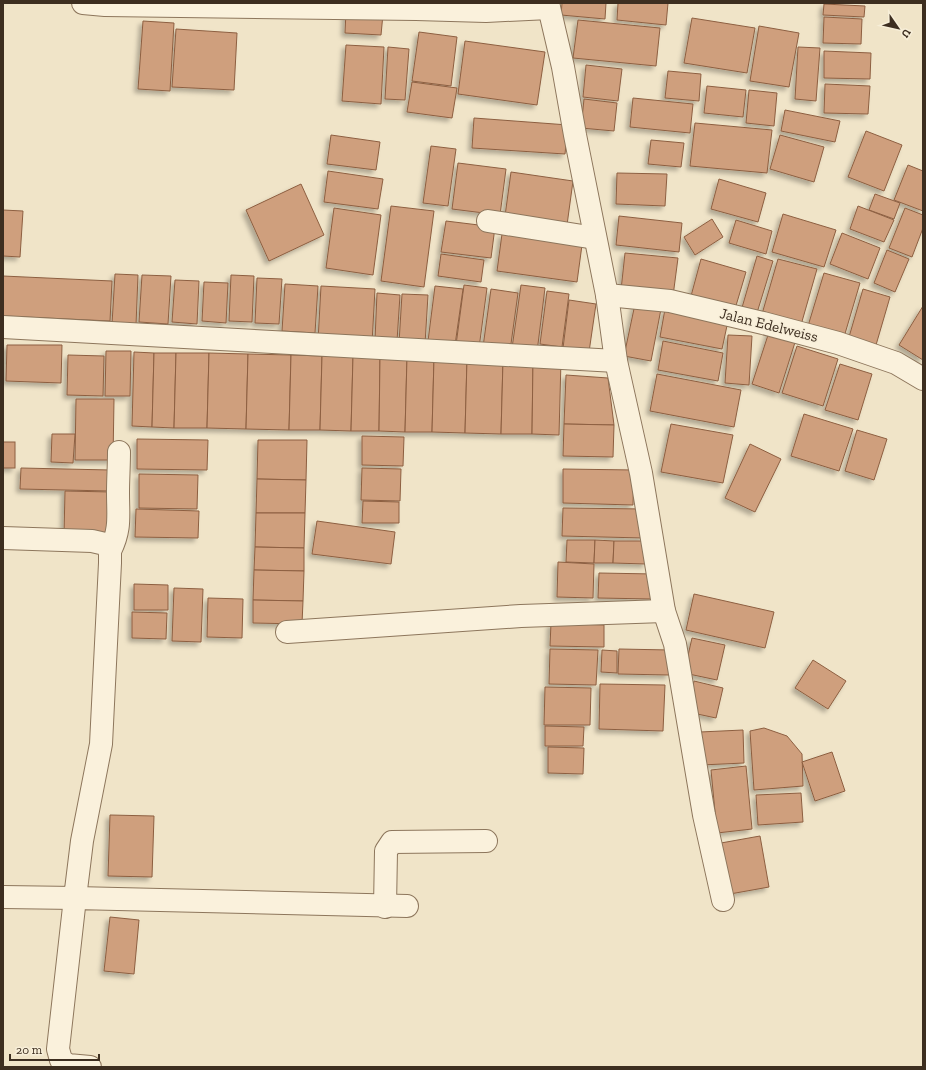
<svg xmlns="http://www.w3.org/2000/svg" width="926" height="1070" font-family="'Zilla Slab',serif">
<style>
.building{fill:#cf9f7d;stroke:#8d5f41;filter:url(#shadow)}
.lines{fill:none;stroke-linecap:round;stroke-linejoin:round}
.minor-casing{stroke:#8d765c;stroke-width:24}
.minor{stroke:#faf1dc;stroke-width:22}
.labels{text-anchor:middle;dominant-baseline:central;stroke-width:3;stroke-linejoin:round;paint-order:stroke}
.street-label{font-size:15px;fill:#3d2e20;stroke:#f7eed8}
</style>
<defs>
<filter id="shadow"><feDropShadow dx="-3.5" dy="3.5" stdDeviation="2" flood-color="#0004"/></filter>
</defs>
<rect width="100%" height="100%" fill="#f0e4c8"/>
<g class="building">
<path d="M562 3H606L605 19 561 15Z"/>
<path d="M618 3H668L666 25 617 20Z"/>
<path d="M824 4 865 6 864 17 823 15Z"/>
<path d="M346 11 383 14 381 35 345 33Z"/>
<path d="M824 17 862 19 861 44 823 43Z"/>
<path d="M692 18 755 28 747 73 684 63Z"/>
<path d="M578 20 660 28 656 66 573 58Z"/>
<path d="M143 21 174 23 170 91 138 89Z"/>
<path d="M759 26 799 33 789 87 750 81Z"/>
<path d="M176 29 237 33 234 90 172 87Z"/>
<path d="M419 32 457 37 451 86 412 81Z"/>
<path d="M465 41 545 52 537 105 458 94Z"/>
<path d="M346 45 384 47 381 104 342 101Z"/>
<path d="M388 47 409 49 405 100 385 99Z"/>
<path d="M798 47 820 48 816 101 795 99Z"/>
<path d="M824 51 871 53 870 79 824 78Z"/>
<path d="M586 65 622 69 618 101 583 97Z"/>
<path d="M668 71 701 74 699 101 665 98Z"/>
<path d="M412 82 457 88 452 118 407 112Z"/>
<path d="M825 84 870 86 868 114 824 113Z"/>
<path d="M707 86 746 90 743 117 704 113Z"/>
<path d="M749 90 777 93 774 126 746 123Z"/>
<path d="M633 98 693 104 690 133 630 127Z"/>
<path d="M584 99 617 103 614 131 581 128Z"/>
<path d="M785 110 840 121 835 142 781 131Z"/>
<path d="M474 118 568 125 565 154 472 148Z"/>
<path d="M695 123 772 130 767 173 690 166Z"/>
<path d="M866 131 902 145 884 191 848 177Z"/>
<path d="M331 135 380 142 376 170 327 164Z"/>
<path d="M780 135 824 147 814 182 770 169Z"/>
<path d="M651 140 684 143 681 167 648 164Z"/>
<path d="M431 146 456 149 448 206 423 203Z"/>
<path d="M458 163 506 169 500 215 452 209Z"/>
<path d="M908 165 923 171V211L894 200Z"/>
<path d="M328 171 383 179 378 209 324 202Z"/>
<path d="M511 172 573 181 567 225 505 216Z"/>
<path d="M617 173 667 174 665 206 616 204Z"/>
<path d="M719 179 766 193 758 222 711 209Z"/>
<path d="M301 184 324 235 269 261 246 210Z"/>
<path d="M875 194 900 203 894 219 869 210Z"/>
<path d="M391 206 434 211 424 287 381 281Z"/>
<path d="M858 206 894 220 884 242 850 229Z"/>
<path d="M334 208 381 215 373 275 326 268Z"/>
<path d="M905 208 923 215V228L912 257 889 248Z"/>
<path d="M3 210 23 211 20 257 3 256Z"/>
<path d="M783 214 836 230 824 267 772 252Z"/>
<path d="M619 216 682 223 679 252 616 245Z"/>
<path d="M712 219 723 237 695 255 684 237Z"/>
<path d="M736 220 772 231 766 254 729 243Z"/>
<path d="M446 221 495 227 491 258 441 252Z"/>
<path d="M842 233 880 248 868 279 830 264Z"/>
<path d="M502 234 582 245 577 282 497 271Z"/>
<path d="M887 250 909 259 895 292 874 283Z"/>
<path d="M625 253 678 258 673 296 621 290Z"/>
<path d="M441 254 484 260 481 282 438 276Z"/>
<path d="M757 256 773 261 756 316 741 311Z"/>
<path d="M701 259 746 272 735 309 691 296Z"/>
<path d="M778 259 817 269 801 325 762 314Z"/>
<path d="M824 273 860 283 844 337 808 326Z"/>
<path d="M115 274 138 275 136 325 112 324Z"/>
<path d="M142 275 171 276 168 324 139 322Z"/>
<path d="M231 275 254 276 252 322 229 321Z"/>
<path d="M3 276 112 281 110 321 3 316Z"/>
<path d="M257 278 282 279 279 324 255 323Z"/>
<path d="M175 280 199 281 197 324 172 322Z"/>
<path d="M204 282 228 283 226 323 202 321Z"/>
<path d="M285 284 318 286 315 333 282 331Z"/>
<path d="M464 285 487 288 479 348 456 345Z"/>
<path d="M521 285 545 288 537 352 512 348Z"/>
<path d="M321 286 375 289 372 343 318 341Z"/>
<path d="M435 286 463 289 455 345 428 341Z"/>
<path d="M491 289 518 293 510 351 483 347Z"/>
<path d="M863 289 890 297 876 345 849 337Z"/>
<path d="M547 291 569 294 562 347 540 344Z"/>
<path d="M377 293 400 295 397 341 375 340Z"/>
<path d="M402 294 428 295 425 344 399 343Z"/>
<path d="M569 300 596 304 589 352 563 348Z"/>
<path d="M635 304 661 309 651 361 624 356Z"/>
<path d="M923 306V360L899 345Z"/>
<path d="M665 309 728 321 722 349 660 337Z"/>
<path d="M770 329 797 336 779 393 752 384Z"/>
<path d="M728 335 752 336 749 385 725 383Z"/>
<path d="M663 341 723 353 718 381 658 370Z"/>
<path d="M7 345H62L61 383 6 381Z"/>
<path d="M797 346 838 359 823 406 782 393Z"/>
<path d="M106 351H131L130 396H105Z"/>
<path d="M134 352 154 353 152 427 132 426Z"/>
<path d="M154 353H176L174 428 152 427Z"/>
<path d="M176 353H209L207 428H174Z"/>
<path d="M209 353 248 354 246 429 207 428Z"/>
<path d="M248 354 291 355 289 430 246 429Z"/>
<path d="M68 355 104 356 103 396 67 395Z"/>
<path d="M291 355 322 356 320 430H289Z"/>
<path d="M322 356H353L351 431 320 430Z"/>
<path d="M353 356 380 357 379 431H351Z"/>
<path d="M380 357H407L405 432 379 431Z"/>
<path d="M407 357 434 358 432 432H405Z"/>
<path d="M434 358 467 359 465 433 432 432Z"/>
<path d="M467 359 503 360 501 434 465 433Z"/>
<path d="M503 360H533L532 434H501Z"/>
<path d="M533 360H561L559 435 532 434Z"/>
<path d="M840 364 872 374 858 420 825 410Z"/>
<path d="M657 374 741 390 734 427 650 411Z"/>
<path d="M566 375 608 378 614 425 564 424Z"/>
<path d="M76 399H114L113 460H75Z"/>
<path d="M804 414 853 429 839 471 791 456Z"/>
<path d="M564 424 614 425 613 457 563 456Z"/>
<path d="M671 424 733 435 723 483 661 472Z"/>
<path d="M857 430 887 439 874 480 845 471Z"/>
<path d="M52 434H75L73 463 51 462Z"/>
<path d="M362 436 404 437 403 466 362 465Z"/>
<path d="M137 439 208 440 207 470 137 469Z"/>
<path d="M258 440H307L306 480 257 479Z"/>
<rect x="3" y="442" width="12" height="26"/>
<path d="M750 444 781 459 755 512 725 498Z"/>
<path d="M21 468 110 470 109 491 20 489Z"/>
<path d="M362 468 401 469 400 501 361 500Z"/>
<path d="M563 469 634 470 633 505 563 503Z"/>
<path d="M139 474 198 475 197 509 139 508Z"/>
<path d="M257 479 306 480 305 513H256Z"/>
<path d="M65 491 111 492 110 536 64 535Z"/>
<path d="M363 501 399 502V523H362Z"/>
<path d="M563 508 645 509 644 538 562 536Z"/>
<path d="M136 509 199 511 198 538 135 537Z"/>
<path d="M256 513H305L304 548 255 547Z"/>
<path d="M317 521 395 532 391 564 312 554Z"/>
<path d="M567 540H595L594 563 566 562Z"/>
<path d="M595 540 614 541 613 563H594Z"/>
<path d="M614 541H647L646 564 613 563Z"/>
<path d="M255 547 304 548V571L254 570Z"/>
<path d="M558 562 594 564 593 598 557 597Z"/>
<path d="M254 570 304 571 303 601 253 600Z"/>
<path d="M599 573 654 574 653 599 598 598Z"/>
<path d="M134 584 168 585V610H134Z"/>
<path d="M174 588 203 589 201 642 172 641Z"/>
<path d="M694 594 774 612 765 648 686 630Z"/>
<path d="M208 598 243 599 242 638 207 637Z"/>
<path d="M253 600 303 601 302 624 253 623Z"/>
<path d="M132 612 167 613 166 639 132 638Z"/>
<path d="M551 623 604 625V647L550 646Z"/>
<path d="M692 638 725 645 717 680 684 673Z"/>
<path d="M550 649 598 650 596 685 549 684Z"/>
<path d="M619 649 670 650 669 675 618 674Z"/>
<path d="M602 650 617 651V673L601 672Z"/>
<path d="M813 660 846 681 828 709 795 688Z"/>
<path d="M694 681 723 688 716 718 688 712Z"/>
<path d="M600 684 665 685 663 731 599 729Z"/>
<path d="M545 687 591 688 590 725H544Z"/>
<path d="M545 726 584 727 583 746H545Z"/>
<path d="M764 728 787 736 802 754 803 786 754 790 750 731Z"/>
<path d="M743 730 744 763 701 765 700 732Z"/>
<path d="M548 747 584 748 583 774 548 773Z"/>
<path d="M832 752 845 791 815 801 802 762Z"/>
<path d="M746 766 752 829 717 833 711 770Z"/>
<path d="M801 793 803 822 758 825 756 795Z"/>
<path d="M110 815 154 816 152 877 108 876Z"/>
<path d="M760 836 769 887 730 894 721 843Z"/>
<path d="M110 917 139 920 134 974 104 971Z"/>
</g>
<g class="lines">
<g class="minor-casing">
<g id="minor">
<path d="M83 3 105 5 416 9 486 11 549 8"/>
<path d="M548 3 563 67 575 135 607 295 616 361 641 473 664 611 675 644 704 815 723 900"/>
<path d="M488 221 595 238"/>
<path d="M607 295 670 301 763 323 838 343 896 363 923 379"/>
<path d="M3 327 616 361"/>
<path d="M3 538 92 541 105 544 110 551V563L101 744 82 841 75 898 3 897"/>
<path d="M110 551C121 529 118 516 118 493 118 479 119 466 119 452"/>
<path d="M287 632 521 616 664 611"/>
<path d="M385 907 386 851 392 842 486 841"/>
<path d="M90 1067 68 1065 61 1060 58 1049 75 898 407 906"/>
</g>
</g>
<use href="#minor" class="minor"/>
</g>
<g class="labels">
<g class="street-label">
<text transform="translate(769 325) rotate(14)">Jalan Edelweiss</text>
</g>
</g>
<rect width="926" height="1070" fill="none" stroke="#3d2e20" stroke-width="8"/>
<g transform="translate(898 28) rotate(124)" stroke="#f7eed8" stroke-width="3" paint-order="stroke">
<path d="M0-3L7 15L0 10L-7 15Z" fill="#3d2e20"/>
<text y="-6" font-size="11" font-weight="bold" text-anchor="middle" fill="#3d2e20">U</text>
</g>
<path d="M10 1054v6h89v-6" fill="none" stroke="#3d2e20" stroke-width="2"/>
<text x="16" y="1054" font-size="12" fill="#3d2e20" stroke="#f7eed8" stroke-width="3" paint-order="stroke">20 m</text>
</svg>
